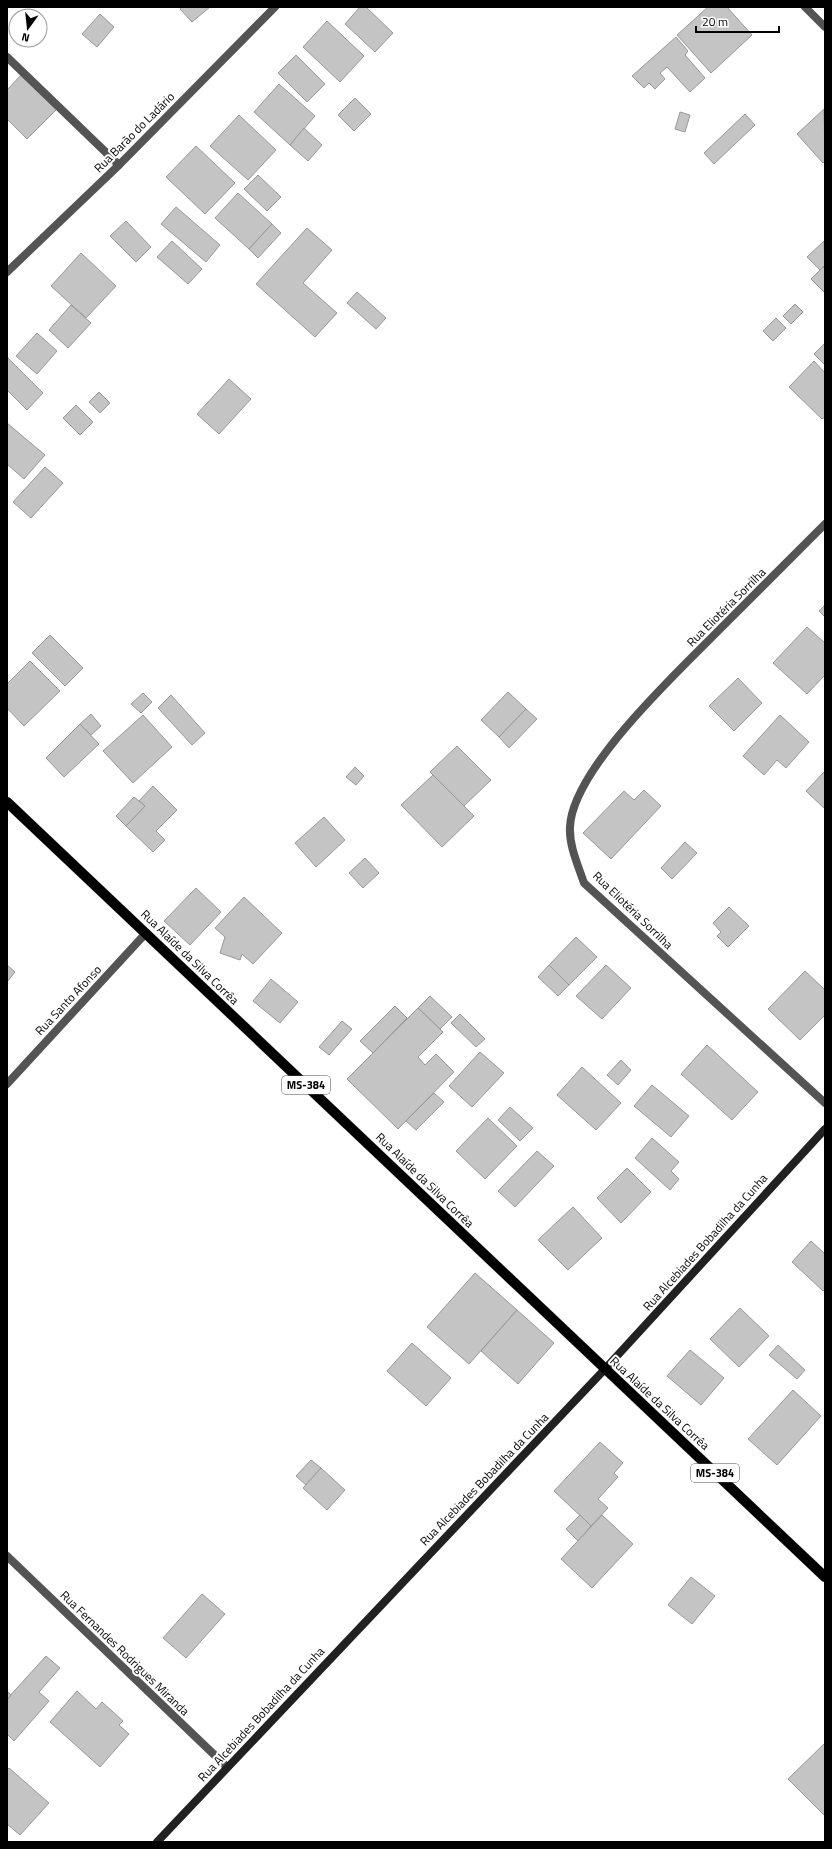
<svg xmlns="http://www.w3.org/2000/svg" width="832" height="1849" font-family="'Titillium Web',sans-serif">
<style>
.building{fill:#c4c4c4;stroke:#989898}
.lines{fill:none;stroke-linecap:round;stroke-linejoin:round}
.primary-casing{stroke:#dbdbdb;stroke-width:11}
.street{stroke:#545454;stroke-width:8}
.secondary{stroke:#212121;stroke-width:8}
.primary{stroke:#000;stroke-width:10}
.labels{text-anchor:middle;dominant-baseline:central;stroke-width:4;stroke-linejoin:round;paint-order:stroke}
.shield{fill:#fff;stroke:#4c4c4c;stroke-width:1}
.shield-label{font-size:11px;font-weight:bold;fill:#000}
.street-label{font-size:12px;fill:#000;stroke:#fff}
</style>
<rect width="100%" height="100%" fill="#fff"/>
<g class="building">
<path d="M182 7H210L192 22 180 9Z"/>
<path d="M360 7H366L393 33 375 52 345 24Z"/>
<path d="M708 7H727L752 35 711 73 677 35Z"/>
<path d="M100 14 114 27 97 47 82 34Z"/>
<path d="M327 21 364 56 340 82 303 47Z"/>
<path d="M676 37 688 51 685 55 705 78 690 92 667 67 660 73 665 79 655 89 649 83 644 88 632 76Z"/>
<path d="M296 55 325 84 307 102 278 73Z"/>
<path d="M22 74 57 109 27 139 7 119V90Z"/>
<path d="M279 84 315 116 290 145 254 112Z"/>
<path d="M355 98 371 114 354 131 338 115Z"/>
<path d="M824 109 825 161 823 163 797 134Z"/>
<path d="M680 112 690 115 685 132 675 129Z"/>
<path d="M745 114 755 125 714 164 704 153Z"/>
<path d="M239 115 276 150 248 180 210 146Z"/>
<path d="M304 128 322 145 308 161 290 145Z"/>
<path d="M196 146 235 183 205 214 166 177Z"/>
<path d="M258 175 281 197 267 211 244 189Z"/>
<path d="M238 193 272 224 249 249 215 218Z"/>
<path d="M176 207 220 245 206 262 161 224Z"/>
<path d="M126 221 151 247 136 262 110 236Z"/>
<path d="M272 224 281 233 258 258 249 249Z"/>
<path d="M307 228 332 250 303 283 337 313 315 337 256 284Z"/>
<path d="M172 241 202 269 188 284 157 257Z"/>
<path d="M824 241 825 265 820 270 807 257Z"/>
<path d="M81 253 116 286 86 318 51 286Z"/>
<path d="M823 267 825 269V293L811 279Z"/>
<path d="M357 292 386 318 376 329 347 303Z"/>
<path d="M795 304 803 312 791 324 783 316Z"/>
<path d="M71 305 91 323 68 348 49 330Z"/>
<path d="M776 318 786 328 773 341 763 331Z"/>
<path d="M37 333 57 351 37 374 16 356Z"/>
<path d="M825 343V365L814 354Z"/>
<path d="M7 357 43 393 27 410 7 390Z"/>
<path d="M814 361 825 373V417L822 419 789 387Z"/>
<path d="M229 379 251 399 219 434 197 414Z"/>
<path d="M99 392 110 403 100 413 89 402Z"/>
<path d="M76 405 93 422 80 435 63 418Z"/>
<path d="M7 423 45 455 24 479 7 464Z"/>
<path d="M45 467 63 483 31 518 13 502Z"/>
<path d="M825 605V617L819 611Z"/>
<path d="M807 627 825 643V675L807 694 773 663Z"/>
<path d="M50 635 83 668 65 686 32 653Z"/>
<path d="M30 661 60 691 24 726 7 708V684Z"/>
<path d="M738 678 762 703 734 731 709 706Z"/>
<path d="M508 692 526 709 499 737 481 720Z"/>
<path d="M143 693 152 702 141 713 131 704Z"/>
<path d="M171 695 205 733 192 745 158 708Z"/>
<path d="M526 709 537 719 509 748 499 737Z"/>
<path d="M91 714 101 726 91 735 80 724Z"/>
<path d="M143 715 172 747 133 783 103 751Z"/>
<path d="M780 715 809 742 786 768 777 760 764 775 743 756Z"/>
<path d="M80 724 99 744 64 777 46 758Z"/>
<path d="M457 746 491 780 464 806 430 772Z"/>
<path d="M355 767 364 776 356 785 346 777Z"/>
<path d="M825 771V809L806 791Z"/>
<path d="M433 775 474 816 442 847 401 805Z"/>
<path d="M153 786 177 810 156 831 165 840 153 852 126 826 145 806 139 801Z"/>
<path d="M644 790 661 806 611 859 583 833 624 791 634 800Z"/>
<path d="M134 797 145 806 126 826 116 816Z"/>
<path d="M324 817 345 840 316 867 295 843Z"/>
<path d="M685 842 697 853 672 879 661 868Z"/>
<path d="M365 858 379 873 363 888 349 873Z"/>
<path d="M196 888 221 912 190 945 164 921Z"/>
<path d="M244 897 282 933 253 964 242 954 240 960 220 953 225 937 215 928Z"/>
<path d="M729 907 749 926 728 947 717 936 721 932 713 923Z"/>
<path d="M576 937 597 957 569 985 549 965Z"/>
<path d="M7 965 15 972 7 982Z"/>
<path d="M549 965 569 985 558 996 538 977Z"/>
<path d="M606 965 631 988 602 1019 576 996Z"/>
<path d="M805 971 825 990V1015L800 1040 768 1009Z"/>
<path d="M271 979 298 1002 280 1023 253 1001Z"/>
<path d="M430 996 452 1017 440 1029 418 1008Z"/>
<path d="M395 1006 407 1018 373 1053 360 1041Z"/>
<path d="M418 1008 443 1032 418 1057 425 1065 436 1054 454 1072 398 1129 347 1079Z"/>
<path d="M460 1014 485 1039 476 1047 451 1023Z"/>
<path d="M342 1021 352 1029 329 1055 319 1047Z"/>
<path d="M707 1045 758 1092 732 1120 681 1074Z"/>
<path d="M480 1052 504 1073 472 1107 449 1086Z"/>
<path d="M621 1060 631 1070 618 1085 607 1075Z"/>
<path d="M582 1067 621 1103 596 1130 557 1095Z"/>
<path d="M652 1085 689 1116 671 1137 634 1106Z"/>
<path d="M434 1093 444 1102 416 1130 406 1121Z"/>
<path d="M510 1107 533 1128 520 1141 498 1120Z"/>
<path d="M488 1118 517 1146 485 1179 456 1151Z"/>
<path d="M652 1138 679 1162 671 1171 679 1179 670 1190 635 1158Z"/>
<path d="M537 1151 554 1166 515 1207 498 1191Z"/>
<path d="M627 1168 651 1192 621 1223 597 1198Z"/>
<path d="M573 1207 602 1238 568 1270 538 1240Z"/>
<path d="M811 1241 825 1254V1289L823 1291 792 1262Z"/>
<path d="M475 1273 517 1310 469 1364 427 1327Z"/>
<path d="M740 1308 769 1336 739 1367 710 1339Z"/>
<path d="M517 1310 554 1343 518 1384 481 1351Z"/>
<path d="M412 1343 451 1378 426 1406 387 1371Z"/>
<path d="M778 1345 805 1370 797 1379 769 1355Z"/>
<path d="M690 1350 724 1378 701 1405 667 1376Z"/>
<path d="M793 1390 821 1416 777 1465 748 1439Z"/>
<path d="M600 1442 623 1463 614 1473 618 1477 598 1499 608 1508 591 1526 554 1491Z"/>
<path d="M311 1460 321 1468 306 1485 296 1476Z"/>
<path d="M321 1468 345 1490 327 1510 303 1488Z"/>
<path d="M580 1515 591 1526 578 1541 566 1529Z"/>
<path d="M602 1515 633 1544 592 1588 561 1559Z"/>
<path d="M691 1577 715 1596 692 1624 668 1605Z"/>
<path d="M202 1594 225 1614 186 1658 163 1638Z"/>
<path d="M46 1656 60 1668 39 1692 49 1701 14 1741 7 1734V1699Z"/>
<path d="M7 1691 11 1695 7 1700Z"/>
<path d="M77 1691 96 1709 102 1702 123 1721 119 1725 129 1734 100 1767 50 1722Z"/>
<path d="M825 1743V1816L788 1779Z"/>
<path d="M9 1768 49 1803 20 1835 7 1824V1770Z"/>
</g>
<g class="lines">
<g class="primary-casing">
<path id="primary" d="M7 802 825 1577"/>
</g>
<g class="street">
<path d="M805 7 825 27"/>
<path d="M7 57 119 165"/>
<path d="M7 272 119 165 275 7"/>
<path d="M825 524C790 559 755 594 720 629 679 671 572 769 570 827 569 846 578 865 584 883L825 1103"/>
<path d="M7 1084 146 933"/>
<path d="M7 1556 227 1767"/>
</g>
<path class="secondary" d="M157 1842 605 1369 825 1129"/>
<use href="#primary" class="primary"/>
</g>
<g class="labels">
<g class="shield">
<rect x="282" y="1076" width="48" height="18" rx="3"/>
<rect x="691" y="1464" width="48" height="18" rx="3"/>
</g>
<g class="shield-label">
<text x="306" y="1085">MS-384</text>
<text x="715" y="1473">MS-384</text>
</g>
<g class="street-label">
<text transform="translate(134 132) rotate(-45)">Rua Barão do Ladário</text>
<text transform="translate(726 607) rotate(-45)">Rua Eliotéria Sorrilha</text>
<text transform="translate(633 910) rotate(44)">Rua Eliotéria Sorrilha</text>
<text transform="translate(190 957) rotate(44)">Rua Alaíde da Silva Corrêa</text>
<text transform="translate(68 1000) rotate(-47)">Rua Santo Afonso</text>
<text transform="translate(425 1180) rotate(44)">Rua Alaíde da Silva Corrêa</text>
<text transform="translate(705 1242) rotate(-48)">Rua Alcebiades Bobadilha da Cunha</text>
<text transform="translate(660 1403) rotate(43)">Rua Alaíde da Silva Corrêa</text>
<text transform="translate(484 1479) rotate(-46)">Rua Alcebiades Bobadilha da Cunha</text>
<text transform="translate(125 1653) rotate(44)">Rua Fernandes Rodrigues Miranda</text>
<text transform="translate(261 1714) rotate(-47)">Rua Alcebiades Bobadilha da Cunha</text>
</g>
</g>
<rect width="832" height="1849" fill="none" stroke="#000000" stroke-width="16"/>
<g transform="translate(28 28) rotate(195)"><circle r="19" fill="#ffffff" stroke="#999999"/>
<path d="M0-3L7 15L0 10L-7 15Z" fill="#000000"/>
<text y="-6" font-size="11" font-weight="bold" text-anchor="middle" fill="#000000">N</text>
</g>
<path d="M696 26v6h83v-6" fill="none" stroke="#000000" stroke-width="2"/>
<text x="702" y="26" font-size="12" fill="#000000" stroke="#ffffff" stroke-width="3" paint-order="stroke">20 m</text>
</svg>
